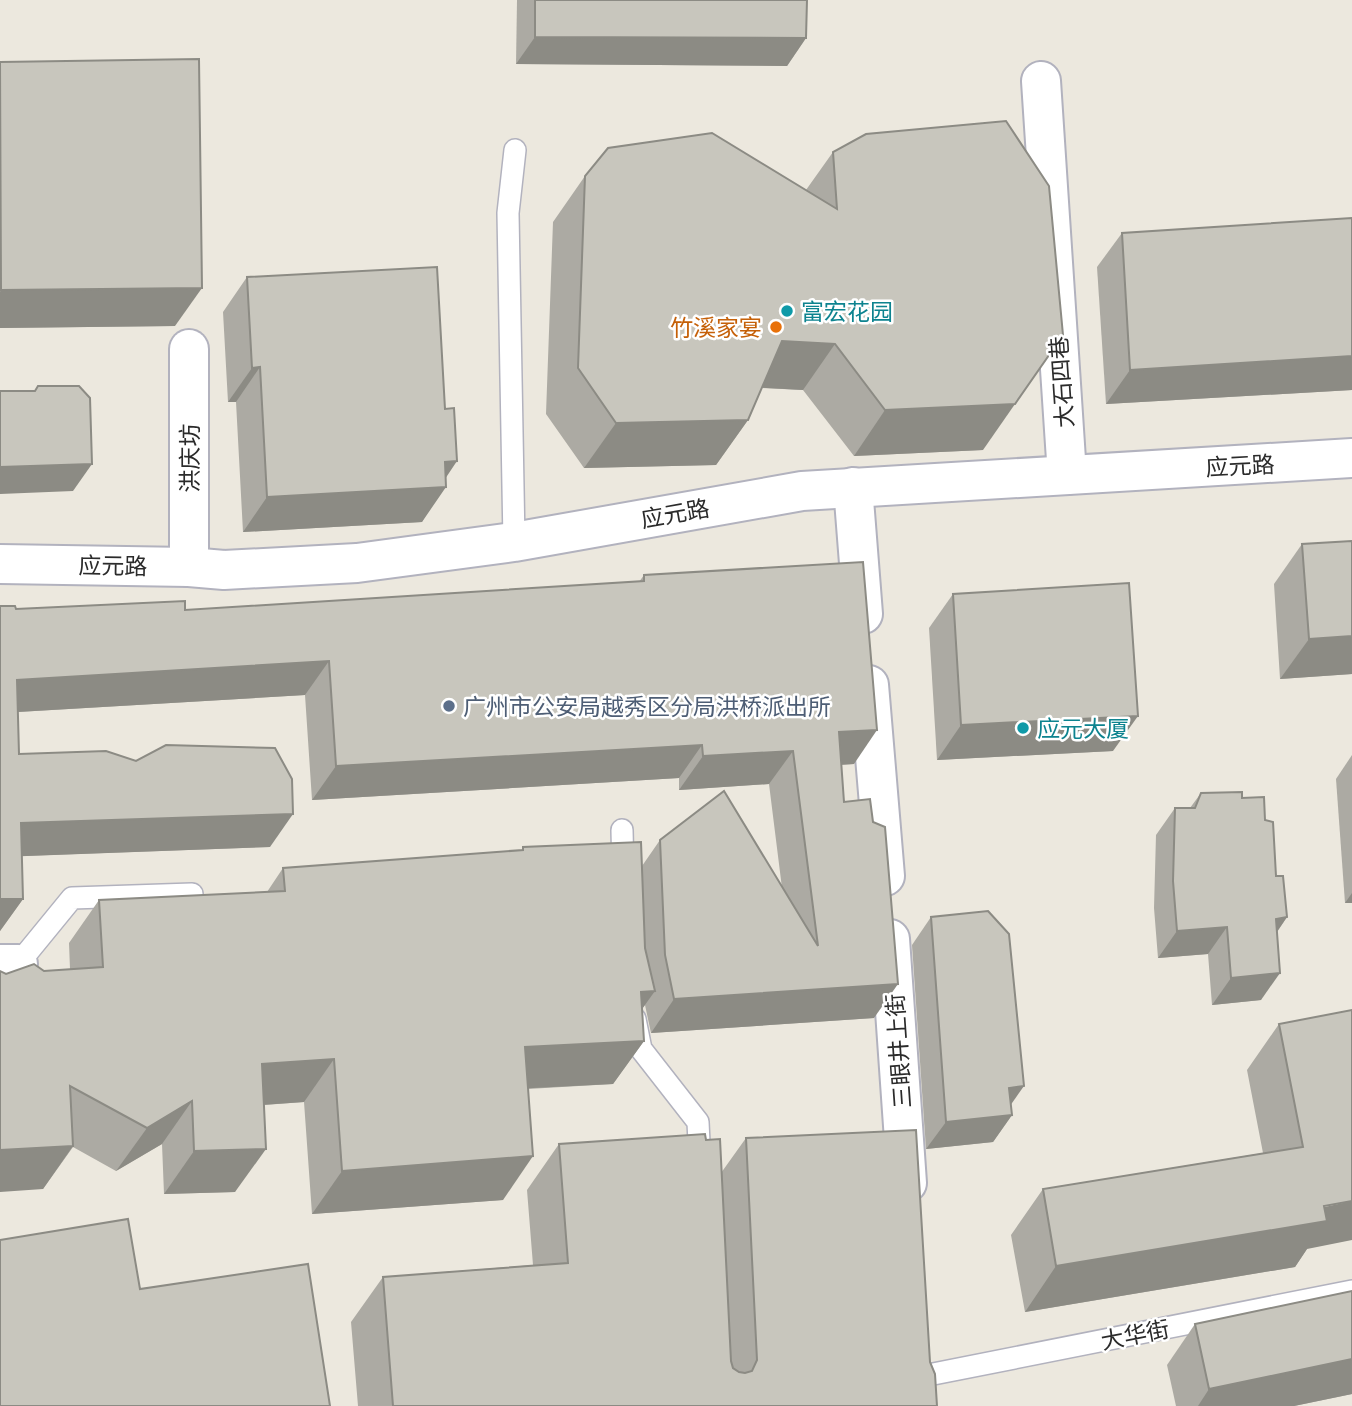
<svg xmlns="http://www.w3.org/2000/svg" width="1352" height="1406" font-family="'IBM Plex Sans','Noto Sans SC',sans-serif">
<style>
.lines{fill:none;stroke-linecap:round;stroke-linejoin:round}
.lane-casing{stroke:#b2b2be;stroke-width:24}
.street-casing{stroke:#b2b2be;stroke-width:42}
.secondary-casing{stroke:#b2b2be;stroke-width:42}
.lane{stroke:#fff;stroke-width:21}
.street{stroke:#fff;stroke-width:38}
.secondary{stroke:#fff;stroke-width:38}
.wall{fill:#acaaa3}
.shaded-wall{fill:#8c8b84}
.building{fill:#c8c6bd;stroke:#8c8b84;stroke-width:2}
.culture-dot{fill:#0f9aa8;stroke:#fff;stroke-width:2.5}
.food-dot{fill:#e8710a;stroke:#fff;stroke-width:2.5}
.service-dot{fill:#5c6f8a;stroke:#fff;stroke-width:2.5}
.labels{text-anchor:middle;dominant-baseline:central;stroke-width:5;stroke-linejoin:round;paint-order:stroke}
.culture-label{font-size:23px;fill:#0d838f;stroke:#fff;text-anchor:start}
.food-label{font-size:23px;fill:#c56008;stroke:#fff;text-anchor:end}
.street-label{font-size:23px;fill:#2b2b2b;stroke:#fff}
.service-label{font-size:23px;fill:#4e5e75;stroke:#fff;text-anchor:start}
</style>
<rect width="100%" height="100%" fill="#ece8de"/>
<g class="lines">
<g class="lane-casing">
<g id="lane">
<path d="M514 542 508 213 515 150"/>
<path d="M622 830 623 872"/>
<path d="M18 964 72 898 192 894"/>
<path d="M635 1019 641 1049 698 1122 700 1163"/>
<path d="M918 1377 1352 1291"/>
</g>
</g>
<g class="street-casing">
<g id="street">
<path d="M1041 81 1067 475"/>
<path d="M189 349V567"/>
<path d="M853 487 863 614"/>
<path d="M869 685 885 876"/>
<path d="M890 939 907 1183"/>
<path d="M0 964H18"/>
</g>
</g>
<g class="secondary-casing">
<path id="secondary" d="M0 564 189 567 224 570 357 563 514 542 802 491 1352 458"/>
</g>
<use href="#lane" class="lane"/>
<use href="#street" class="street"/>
<use href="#secondary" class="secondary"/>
</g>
<g class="wall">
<path d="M517 0H807L806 38 787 66 516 64Z"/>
<path d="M0 62 175 326 0 328Z"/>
<path d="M833 152 983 450 854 456 803 390 762 388 748 420 716 465 584 468 546 414 553 222 585 176 806 190Z"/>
<path d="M1352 218V390L1106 404 1097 267 1122 233Z"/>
<path d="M247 277 446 478 422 522 243 532 236 402H228L223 312Z"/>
<path d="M1352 541V674L1280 679 1274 584 1302 544Z"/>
<path d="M644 575 854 764 841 765 844 802 874 1018 651 1033 645 1005 642 1009 644 1041 613 1084 528 1089 503 1200 312 1214 304 1102 264 1105 235 1192 164 1194 162 1144 116 1171 73 1147 43 1189 6 974 70 969 69 943 99 900 267 892 283 868 521 851 523 847 642 866 660 840 782 888 769 784 679 790V778L312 800 305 695 18 712 19 754 270 847 22 856 23 899 0 931V606L16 609 185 610 639 582Z"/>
<path d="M953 594 1113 751 937 760 929 628Z"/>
<path d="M1352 755V903H1345L1336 779Z"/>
<path d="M1201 793 1242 798 1265 820 1276 876 1287 917 1277 932 1261 1000 1212 1005 1208 954 1158 958 1154 908 1156 835 1175 808H1190Z"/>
<path d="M931 917 1011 1105 1012 1115 993 1142 926 1149 912 945Z"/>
<path d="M1352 1010 1307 1249 1295 1267 1025 1312 1011 1235 1043 1189 1263 1153 1247 1070 1279 1024Z"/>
<path d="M746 1138 930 1362 937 1406H358L351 1322 383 1277 533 1265 527 1190 559 1144 706 1140 721 1173Z"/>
<path d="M1195 1324 1352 1394 1294 1406H1176L1167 1365Z"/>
</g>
<g class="shaded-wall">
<path d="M535 37 806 38 787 66 516 64Z"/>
<path d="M202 288 175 326 0 328V292L1 290Z"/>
<path d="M782 341 835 344 803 390 750 387Z"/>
<path d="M1352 356V390L1106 404 1130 370Z"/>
<path d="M260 367 236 402H228L252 368Z"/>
<path d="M1015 404 983 450 854 456 885 410Z"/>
<path d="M748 420 716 465 584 468 616 423Z"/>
<path d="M457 461 439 488 446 487 422 522 243 532 267 497 445 462Z"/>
<path d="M92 464 73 491 0 494V467Z"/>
<path d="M1352 636V674L1280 679 1309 639Z"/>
<path d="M329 661 305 695 0 713 17 680Z"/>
<path d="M1138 716 1113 751 937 760 961 725Z"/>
<path d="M877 730 854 764 815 766 839 732Z"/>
<path d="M702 745 679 778 312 800 336 766Z"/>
<path d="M793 751 769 784 679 790 703 756Z"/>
<path d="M293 814 270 847 0 857 21 823Z"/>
<path d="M1352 893V903H1345Z"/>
<path d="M0 899H23L0 931Z"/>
<path d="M1287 917 1268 945 1276 919Z"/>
<path d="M1227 927 1208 954 1158 958 1177 931Z"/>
<path d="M1280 973 1261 1000 1212 1005 1231 978Z"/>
<path d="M898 984 874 1018 651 1033 674 999Z"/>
<path d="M655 991 624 1034 641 992Z"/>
<path d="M644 1041 613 1084 495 1090 525 1047Z"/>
<path d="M334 1059 304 1102 231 1107 262 1064Z"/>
<path d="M1024 1086 1005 1113 1009 1088Z"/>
<path d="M192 1101 162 1144 116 1171 147 1128Z"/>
<path d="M1012 1115 993 1142 926 1149 946 1122Z"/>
<path d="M73 1146 43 1189 0 1192V1150Z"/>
<path d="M266 1149 235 1192 164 1194 194 1151Z"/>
<path d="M533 1156 503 1200 312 1214 342 1171Z"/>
<path d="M1352 1201V1240L1307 1249 1295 1267 1025 1312 1056 1266Z"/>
<path d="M1352 1359V1394L1294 1406H1198L1209 1389Z"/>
</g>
<g class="building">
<path d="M535 0H807L806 38 535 37Z"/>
<path d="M199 59 202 288 1 290 0 62Z"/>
<path d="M1006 121 1049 186 1063 335 1015 404 885 410 835 344 782 341 748 420 616 423 578 368 585 176 608 148 712 133 837 209 833 152 866 134Z"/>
<path d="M1352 218V356L1130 370 1122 233Z"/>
<path d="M437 267 445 409 454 408 457 461 445 462 446 487 267 497 260 367 252 368 247 277Z"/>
<path d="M38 386H79L90 398 92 464 0 467V391H35Z"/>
<path d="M1352 541V636L1309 639 1302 544Z"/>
<path d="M863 562 877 730 839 732 844 802 870 799 873 822 885 827 898 984 674 999 665 955 660 840 724 791 818 946 793 751 703 756 702 745 336 766 329 661 17 680 19 754 106 751 136 761 166 745 275 748 292 779 293 814 21 823 23 899H0V606H15L16 609 185 601V610L644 581V575Z"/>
<path d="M1129 583 1138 716 961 725 953 594Z"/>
<path d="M1242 792V798L1264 797 1265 820 1273 822 1276 876H1283L1287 917 1276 919 1280 973 1231 978 1227 927 1177 931 1173 881 1175 808H1195L1201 793Z"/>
<path d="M641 842 645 948 655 991 641 992 644 1041 525 1047 533 1156 342 1171 334 1059 262 1064 266 1149 194 1151 192 1101 147 1128 70 1086 73 1146 0 1150V971L6 974 34 964 44 971 103 967 99 900 285 891 283 868 523 850V847Z"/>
<path d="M988 911 1009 934 1024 1086 1009 1088 1012 1115 946 1122 931 917Z"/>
<path d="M1352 1010V1201L1324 1206 1327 1221 1056 1266 1043 1189 1303 1147 1279 1024Z"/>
<path d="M916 1130 930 1362 935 1374 937 1406H393L383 1277 568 1263 559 1144 705 1134 706 1140 720 1139 731 1361 733 1368 739 1372 745 1373 752 1371 757 1360 746 1138Z"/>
<path d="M128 1219 140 1289 308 1264 330 1406H0V1240Z"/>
<path d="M1352 1291V1359L1209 1389 1195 1324Z"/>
</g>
<g class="culture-dot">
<circle cx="787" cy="311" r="7"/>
<circle cx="1023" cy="728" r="7"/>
</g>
<circle class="food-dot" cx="776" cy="327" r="7"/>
<circle class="service-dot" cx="449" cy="706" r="7"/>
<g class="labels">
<g class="culture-label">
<text x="801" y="311">富宏花园</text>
<text x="1037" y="728">应元大厦</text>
</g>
<g class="food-label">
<text x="762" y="327">竹溪家宴</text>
</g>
<g class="street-label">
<text transform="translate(1061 382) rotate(-94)">大石四巷</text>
<text transform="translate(189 458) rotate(-90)">洪庆坊</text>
<text transform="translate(1240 465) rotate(-3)">应元路</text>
<text transform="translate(675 513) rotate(-10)">应元路</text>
<text transform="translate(113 565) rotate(1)">应元路</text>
<text transform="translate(898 1051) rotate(-94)">三眼井上街</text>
<text transform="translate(1135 1334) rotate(-11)">大华街</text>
</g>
<g class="service-label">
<text x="463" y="706">广州市公安局越秀区分局洪桥派出所</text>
</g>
</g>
</svg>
